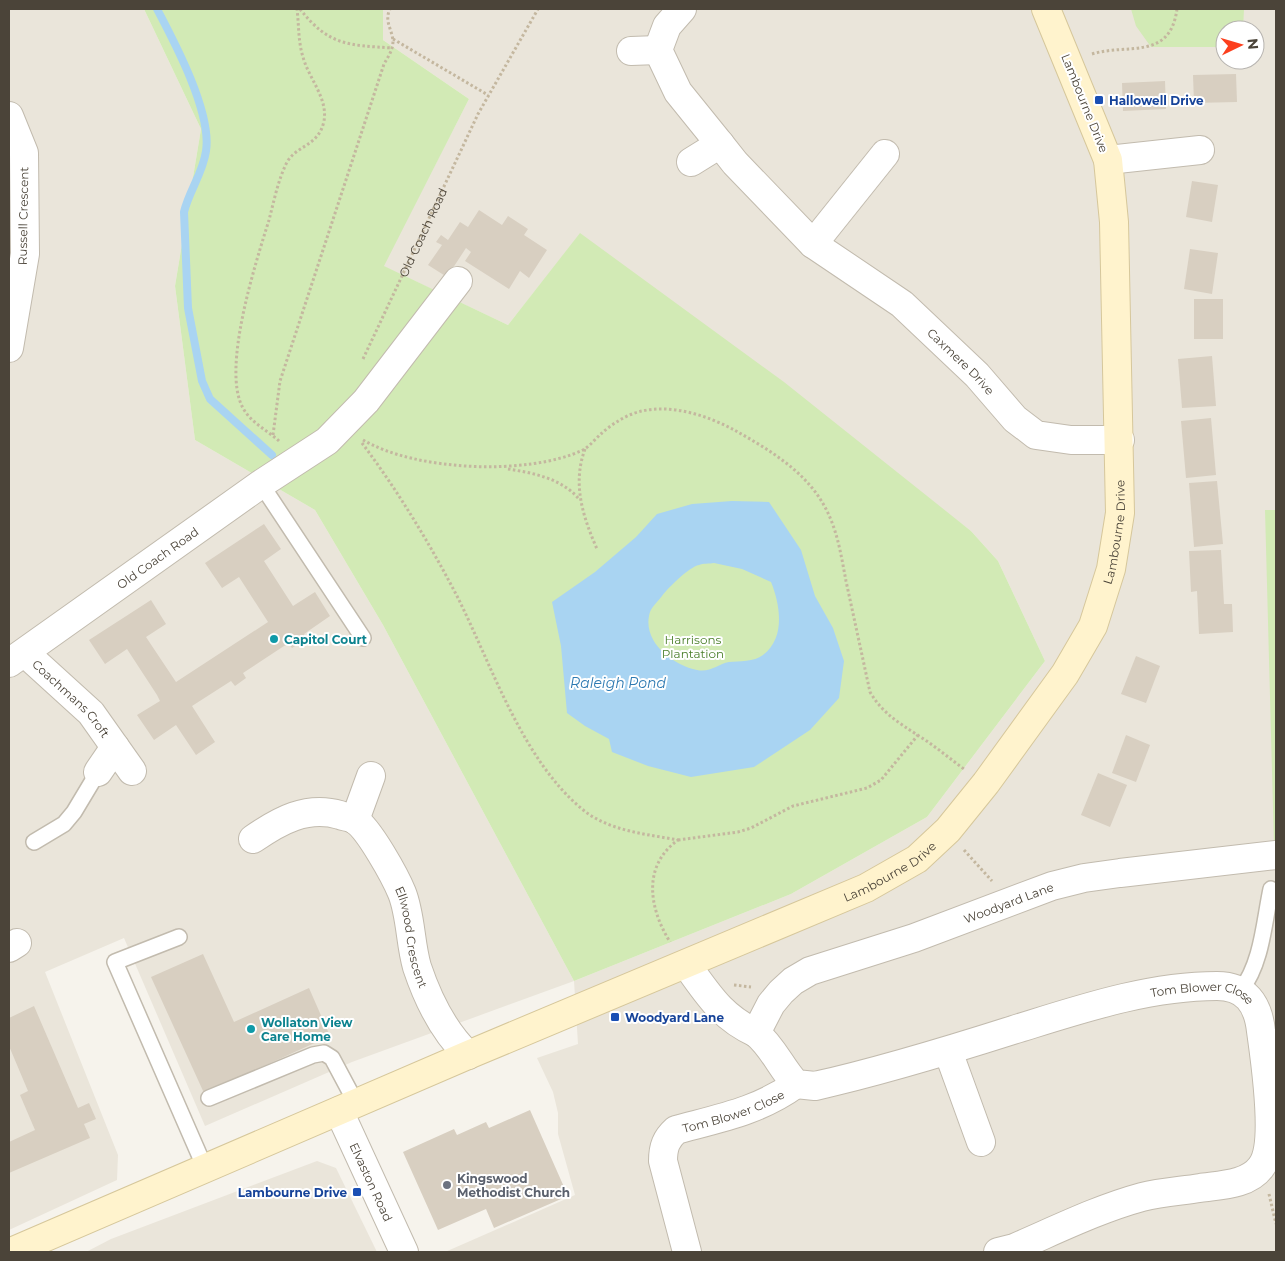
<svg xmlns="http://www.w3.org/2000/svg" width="1285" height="1261" font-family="Montserrat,sans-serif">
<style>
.residential{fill:#eae5da;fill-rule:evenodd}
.green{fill:#d2eab5}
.water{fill:#a9d4f2;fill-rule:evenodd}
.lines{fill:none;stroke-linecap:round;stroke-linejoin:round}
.stream{stroke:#a9d4f2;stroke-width:8}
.building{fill:#d8cfc1}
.lane-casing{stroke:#c2bbae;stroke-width:18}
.street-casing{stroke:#c2bbae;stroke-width:30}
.secondary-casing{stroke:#d6c79b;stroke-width:30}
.path{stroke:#c4b79f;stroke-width:3;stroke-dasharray:2.5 2.5;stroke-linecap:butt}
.lane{stroke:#fff;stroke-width:15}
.street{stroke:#fff;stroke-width:28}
.secondary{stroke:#fff3cd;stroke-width:28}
.transit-dot{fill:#1a4fb4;stroke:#fff;stroke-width:2}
.culture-dot{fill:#0f9aa8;stroke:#fff;stroke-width:2}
.worship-dot{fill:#6b7280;stroke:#fff;stroke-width:2}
.labels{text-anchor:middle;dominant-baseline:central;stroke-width:4;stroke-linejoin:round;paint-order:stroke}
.transit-label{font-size:12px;font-weight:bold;fill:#164399;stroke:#fff;text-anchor:start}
.street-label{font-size:12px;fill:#4b4439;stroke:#fff}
.culture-label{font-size:12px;font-weight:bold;fill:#0d838f;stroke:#fff;text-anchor:start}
.park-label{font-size:12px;fill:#4a7f2a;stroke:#fff}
.worship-label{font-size:12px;font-weight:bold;fill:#5b616d;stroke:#fff;text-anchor:start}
.water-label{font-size:14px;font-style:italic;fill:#2e7ab2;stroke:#fff}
</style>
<rect width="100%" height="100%" fill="#f6f3ec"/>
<g class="residential">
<path d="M9 9H144L201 129 175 286 195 440 315 510 383 625 574 981 791 894 927 817 1045 661 998 561 971 531 580 234 508 325 383 266 469 99 383 40 379 9H1276V1252H445L575 1195 558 1134V1113L553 1092 537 1058 578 1044 574 981 352 1062 205 1126 124 938 45 972 118 1155 117 1180 9 1230ZM1225 30H1255V60H1225Z"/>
<path d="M317 1161 336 1168 377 1252H86L111 1239Z"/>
</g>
<g class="green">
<path d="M144 9H383V40L469 99 384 266 508 325 580 233 784 382 971 531 998 561 1045 661 927 817 791 894 574 981 383 625 315 510 195 440 175 286 201 129Z"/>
<path d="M1131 9H1244L1243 30H1225V47H1151L1136 26Z"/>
<path d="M1265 510H1276V846H1274Z"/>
</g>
<path class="water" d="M732 501 769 502 801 550 815 596 833 628 844 661 839 698 810 730 754 767 691 777 648 766 612 752 609 739 585 726 567 713 561 646 552 602 595 572 636 537 657 514 692 504ZM714 563 742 569 771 582C780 604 786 638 763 655 754 662 739 661 729 662 718 664 710 673 697 670 672 665 641 641 650 612 652 607 658 601 662 596 668 588 689 567 699 565 703 563 709 564 714 563Z"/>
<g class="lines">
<path class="stream" d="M157 9C175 43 212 113 206 151 203 173 189 191 184 212L188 308 202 381 210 399 272 455"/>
</g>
<g class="building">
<path d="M1236 74 1237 102 1194 103 1193 75Z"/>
<path d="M1165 81 1166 109 1123 111 1122 83Z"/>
<path d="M1192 181 1218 185 1212 222 1186 217Z"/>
<path d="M479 210 502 225 508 216 528 229 524 235 547 250 529 278 520 271 509 289 465 261 471 252 466 248 447 277 428 265 442 245 436 242 441 235 448 240 460 222 468 227Z"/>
<path d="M1190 249 1218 253 1212 294 1184 289Z"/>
<rect x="1194" y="299" width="29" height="40"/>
<path d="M1212 356 1216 406 1182 408 1178 359Z"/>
<path d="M1211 418 1216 475 1186 478 1181 421Z"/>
<path d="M1217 481 1223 544 1194 547 1189 483Z"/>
<path d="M264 524 281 549 264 561 293 606 315 592 330 616 304 634 306 639 292 648 289 644 284 646 243 673 246 678 235 686 231 681 192 706 215 742 196 755 176 725 154 740 137 715 160 701 157 695 127 649 105 664 89 640 151 600 166 624 146 637 176 682 268 622 239 577 222 588 205 563Z"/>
<path d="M1221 550 1224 604H1232L1233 632 1199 634 1197 591 1191 592 1189 551Z"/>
<path d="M1136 656 1160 666 1146 703 1121 694Z"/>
<path d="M1126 735 1150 745 1136 782 1112 773Z"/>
<path d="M1098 773 1127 785 1110 827 1081 815Z"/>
<path d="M203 954 234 1022 309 988 330 1036 204 1093 151 977Z"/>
<path d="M34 1006 78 1108 89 1103 96 1119 84 1124 90 1138 9 1173V1142L35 1130 20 1095 28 1091 9 1046V1018Z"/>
<path d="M530 1110 568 1196 494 1228 486 1209 438 1230 403 1152 454 1129 457 1135 486 1122 489 1128Z"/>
</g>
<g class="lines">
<g class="lane-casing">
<g id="lane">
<path d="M261 484 363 638"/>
<path d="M34 842 64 824 74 812 98 772"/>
<path d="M179 937 115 962 205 1168"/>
<path d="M1241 990C1262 963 1264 922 1271 889"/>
<path d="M209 1098 313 1055 324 1053 332 1058 356 1103"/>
</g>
</g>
<g class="street-casing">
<g id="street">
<path id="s2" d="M682 9 667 26 658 50 678 92 720 144 735 163 813 244 902 304 977 375 1015 419 1036 435 1071 440H1120"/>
<path d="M631 51 658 50"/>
<path d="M9 116 24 153 25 254 9 348"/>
<path d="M1108 160 1200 150"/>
<path d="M691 162 720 144"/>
<path d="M813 244 885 154"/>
<path id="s3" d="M25 653 91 713 132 771"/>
<path id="s4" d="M9 663 261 484 327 441 366 401 458 281"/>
<path d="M98 772 115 747"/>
<path d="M355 820 371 776"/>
<path id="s5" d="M253 839C279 821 307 805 340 815 345 817 351 817 355 820 369 829 395 876 402 893 411 916 410 943 417 967 428 1000 443 1031 468 1055"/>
<path d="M9 948 17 943"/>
<path id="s6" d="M686 964C708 994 721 1017 756 1033L771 1004 781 992 793 981 810 971 914 938 1052 886 1084 878 1120 873 1276 855"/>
<path id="s7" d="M756 1033C773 1047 781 1068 796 1084L815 1086C882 1071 947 1051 1013 1030 1078 1010 1147 986 1217 986 1246 986 1258 1004 1261 1031 1265 1060 1278 1145 1261 1167 1248 1185 1220 1185 1200 1188 1181 1191 1161 1192 1142 1197 1098 1209 1056 1230 1014 1248L998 1252"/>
<path d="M948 1051 981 1142"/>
<path id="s8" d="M339 1111 404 1252"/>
<path id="s9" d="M687 1252 663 1161C663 1147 666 1139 676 1130 720 1118 759 1111 796 1084"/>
</g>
</g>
<g class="secondary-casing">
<g id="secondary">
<path id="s10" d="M11 1252 468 1055 866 888 917 859 948 830 986 783 1065 674 1093 626 1111 569 1120 513 1114 222 1108 160 1046 9"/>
</g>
</g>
<g class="path">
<path d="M300 9C329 46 348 45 392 48"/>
<path d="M393 39 488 95"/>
<path d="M1092 54C1128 43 1170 61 1177 9"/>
<path id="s1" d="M363 359 478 114 538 9"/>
<path d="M273 435 280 381 384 64C388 57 393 50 393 41 392 29 384 21 390 9"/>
<path d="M363 440C416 471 527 476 583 450 590 446 596 438 602 433 613 423 628 414 642 411 673 404 709 416 736 431 768 449 803 470 822 502 837 526 841 555 846 581 854 618 862 655 870 692 883 714 898 722 919 736 935 746 949 758 964 769"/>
<path d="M279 441C267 430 251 423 243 408 221 369 256 262 269 220 274 201 278 180 287 162 297 145 319 146 324 121 328 98 309 79 303 57 298 41 299 25 297 9"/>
<path d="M362 443C398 491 430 544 458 598 492 666 522 759 582 809 608 831 646 834 678 840 642 866 649 908 670 942"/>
<path d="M585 449C572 484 583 517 597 549"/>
<path d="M508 469C533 473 561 478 579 499"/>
<path d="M678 840 738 832 751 828 793 806 867 788 881 780 918 735"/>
<path d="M964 850 992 881"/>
<path d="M734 985 751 987"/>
<path d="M1269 1194 1276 1224"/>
</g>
<use href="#lane" class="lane"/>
<use href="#street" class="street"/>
<use href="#secondary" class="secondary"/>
</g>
<g class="transit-dot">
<rect x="1094" y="95" width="10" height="10" rx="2.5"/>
<rect x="610" y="1012" width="10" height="10" rx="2.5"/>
<rect x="352" y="1187" width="10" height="10" rx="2.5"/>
</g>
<g class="culture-dot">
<circle cx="274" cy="639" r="5"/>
<circle cx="251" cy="1029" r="5"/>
</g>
<circle class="worship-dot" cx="447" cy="1185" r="5"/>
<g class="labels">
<g class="transit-label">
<text x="1109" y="100">Hallowell Drive</text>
<text x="625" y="1017">Woodyard Lane</text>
<text x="347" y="1192" text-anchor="end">Lambourne Drive</text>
</g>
<g class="street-label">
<text transform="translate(1085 103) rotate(68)">Lambourne Drive</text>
<text transform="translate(23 216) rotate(-89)">Russell Crescent</text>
<text stroke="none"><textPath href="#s1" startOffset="140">Old Coach Road</textPath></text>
<text stroke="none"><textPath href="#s2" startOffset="488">Caxmere Drive</textPath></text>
<text stroke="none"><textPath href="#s10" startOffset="1378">Lambourne Drive</textPath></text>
<text stroke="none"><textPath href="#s4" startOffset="182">Old Coach Road</textPath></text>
<text stroke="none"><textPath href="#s3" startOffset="65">Coachmans Croft</textPath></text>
<text stroke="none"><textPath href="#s10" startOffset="958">Lambourne Drive</textPath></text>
<text stroke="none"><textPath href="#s6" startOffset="394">Woodyard Lane</textPath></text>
<text stroke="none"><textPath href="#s5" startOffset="242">Ellwood Crescent</textPath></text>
<text stroke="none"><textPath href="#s7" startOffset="486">Tom Blower Close</textPath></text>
<text stroke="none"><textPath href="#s9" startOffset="189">Tom Blower Close</textPath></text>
<text stroke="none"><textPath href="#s8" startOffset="78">Elvaston Road</textPath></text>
</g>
<g class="culture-label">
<text x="284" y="639">Capitol Court</text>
<text x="261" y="1022">Wollaton View<tspan x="261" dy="14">Care Home</tspan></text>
</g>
<g class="park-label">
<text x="693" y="639">Harrisons<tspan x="693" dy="14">Plantation</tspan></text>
</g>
<g class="worship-label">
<text x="457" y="1178">Kingswood<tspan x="457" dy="14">Methodist Church</tspan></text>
</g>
<g class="water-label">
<text x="618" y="683">Raleigh Pond</text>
</g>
</g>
<rect width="1285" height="1261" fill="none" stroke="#4b4439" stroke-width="20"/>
<g transform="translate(1240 45) rotate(85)"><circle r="24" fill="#ffffff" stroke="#b7b4b0"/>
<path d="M0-4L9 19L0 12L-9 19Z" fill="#fc3f1d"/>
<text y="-8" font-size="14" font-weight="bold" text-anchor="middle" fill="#4b4439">N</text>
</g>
</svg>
